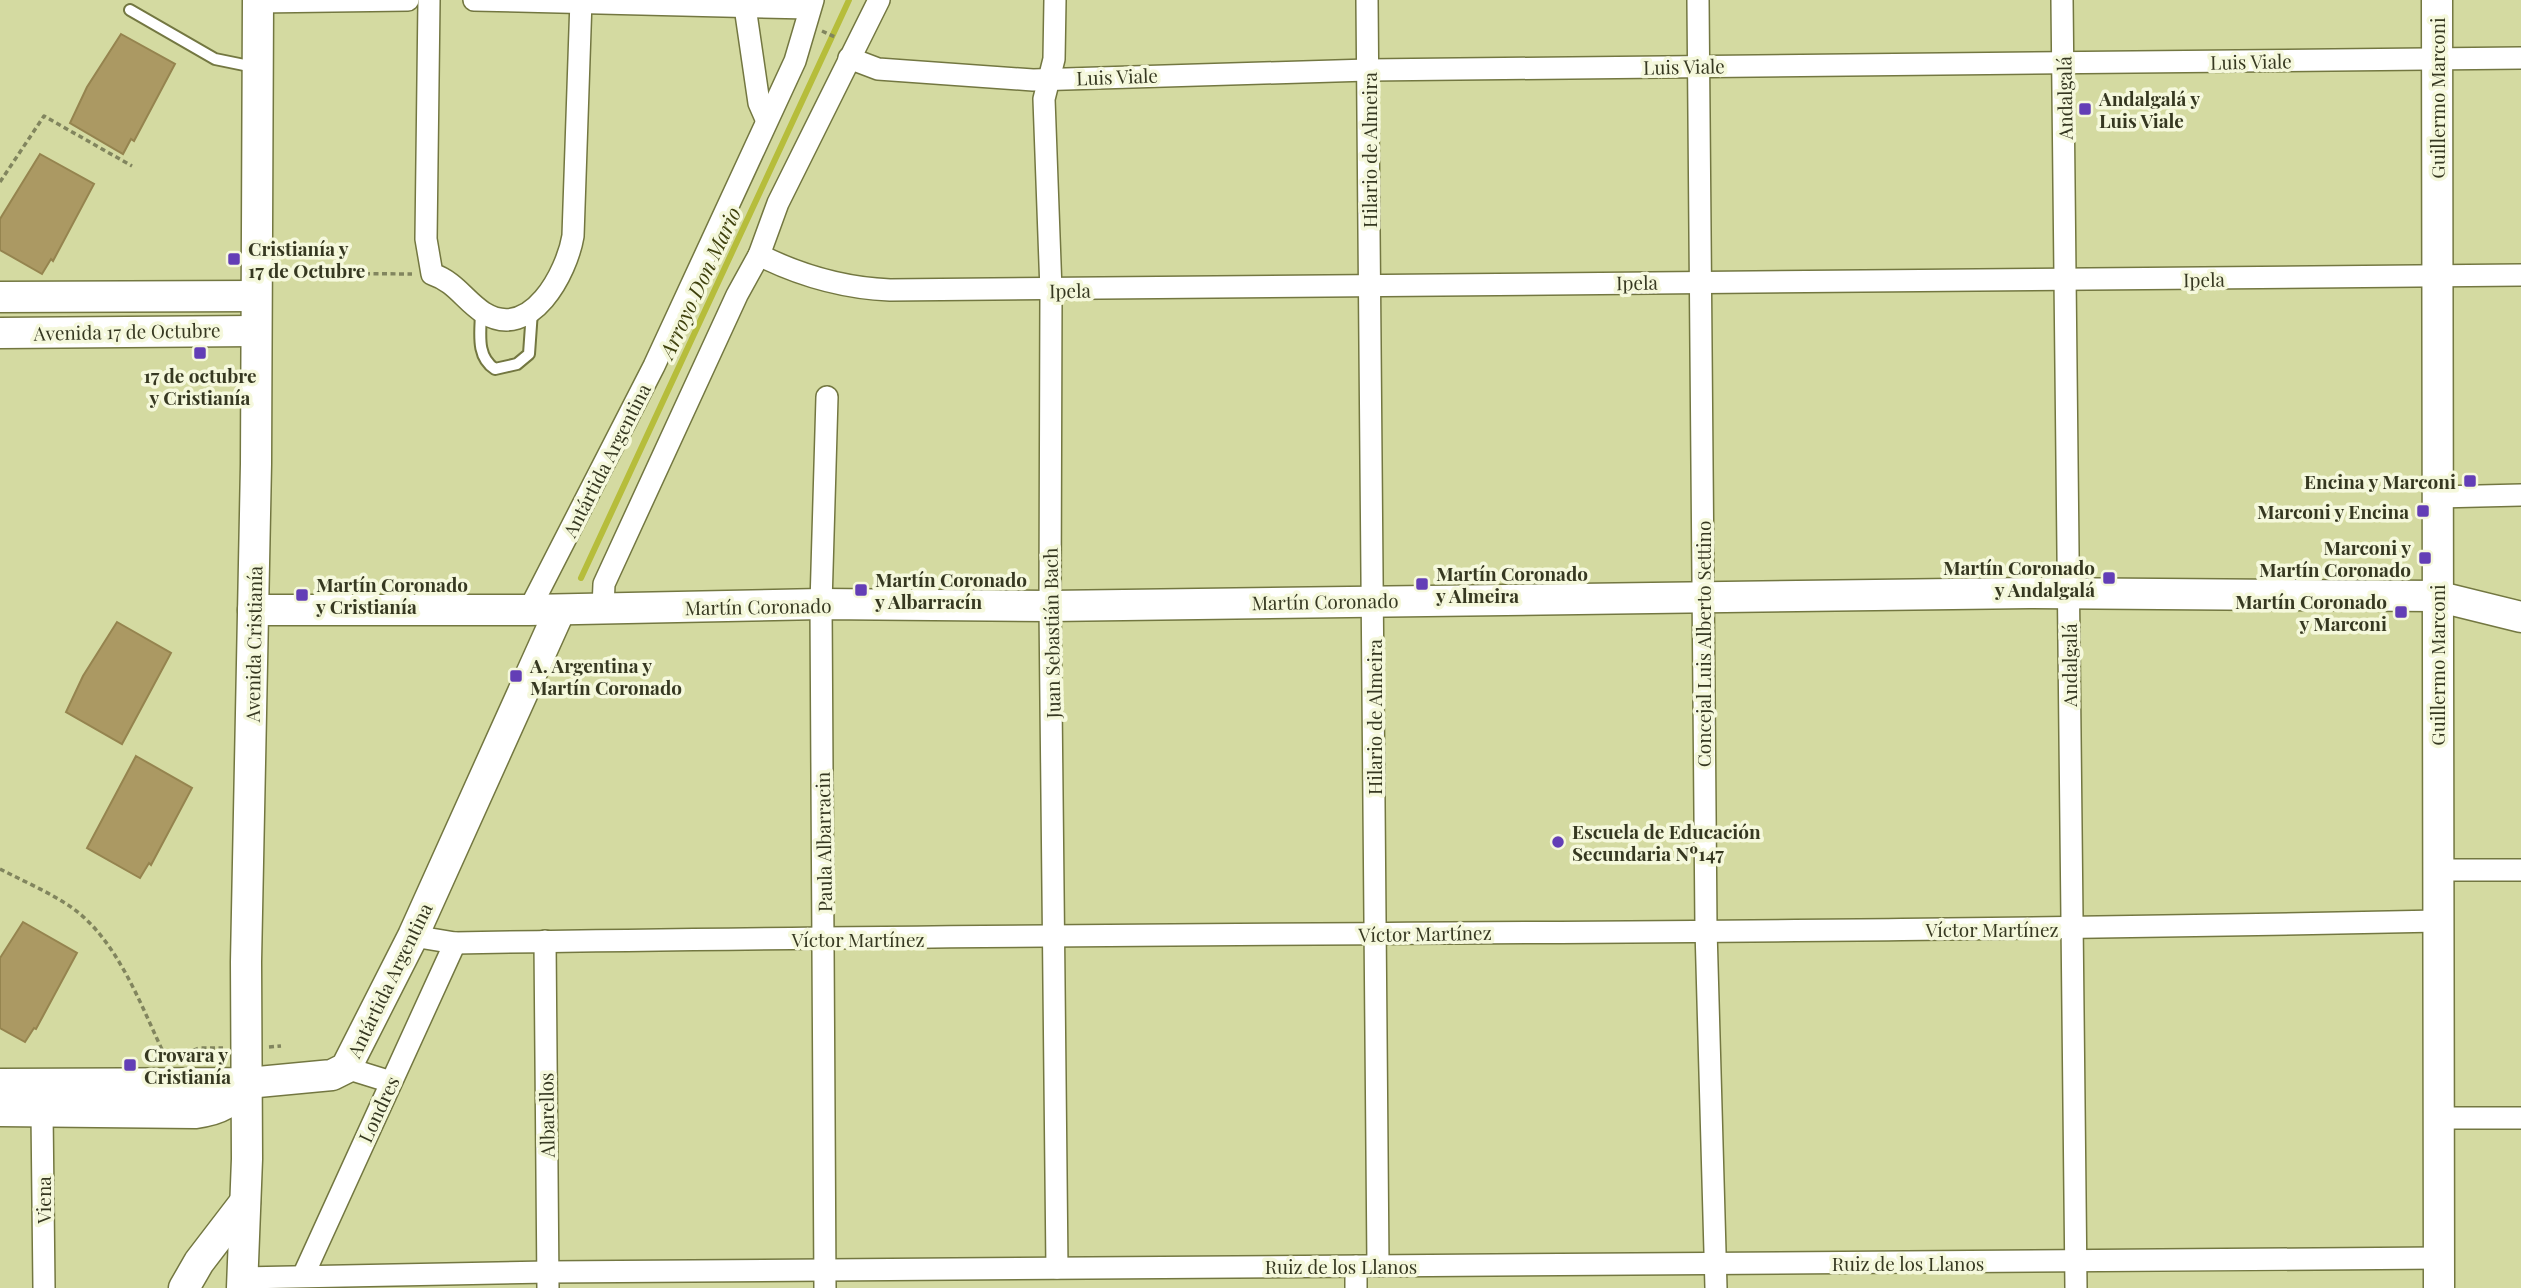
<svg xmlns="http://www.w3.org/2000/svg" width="2521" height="1288" font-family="'Playfair Display',serif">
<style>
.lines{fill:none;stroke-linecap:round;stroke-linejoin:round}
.stream{stroke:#b6bd3b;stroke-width:6}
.building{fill:#ab9963;stroke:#95844f;stroke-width:2}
.lane-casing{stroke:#737741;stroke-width:14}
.street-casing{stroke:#737741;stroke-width:24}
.secondary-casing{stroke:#737741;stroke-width:33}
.path{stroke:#81855e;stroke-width:3.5;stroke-dasharray:5 3.5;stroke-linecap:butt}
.lane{stroke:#fff;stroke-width:10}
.street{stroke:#fff;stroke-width:21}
.secondary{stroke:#fff;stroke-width:30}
.poi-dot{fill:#633eb6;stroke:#f5f8dc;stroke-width:2.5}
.labels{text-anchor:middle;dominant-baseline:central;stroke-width:7;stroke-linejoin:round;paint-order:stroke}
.street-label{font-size:19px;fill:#363821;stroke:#f5f8dc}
.poi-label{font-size:19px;font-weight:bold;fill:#363821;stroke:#f5f8dc;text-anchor:start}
.water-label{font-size:21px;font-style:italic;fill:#3f410d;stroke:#f5f8dc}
</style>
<rect width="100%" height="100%" fill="#d4daa1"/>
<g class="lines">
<path class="stream" d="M581 578 849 0"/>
</g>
<g class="building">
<path d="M121 34 175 64 134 141 131 139 123 154 70 123 87 87Z"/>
<path d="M40 154 94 184 53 261 51 259 42 274 0 250V219Z"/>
<path d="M117 622 171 653 122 744 66 712 83 676Z"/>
<path d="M136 756 192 788 151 865 149 863 140 878 87 848Z"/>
<path d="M23 922 77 953 36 1029 34 1028 25 1042 0 1028V958Z"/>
</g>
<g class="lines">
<g class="lane-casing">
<g id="lane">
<path d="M130 10 215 59 254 67"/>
<path d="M481 310C481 331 475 356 495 369L517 364 529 354 532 311"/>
</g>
</g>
<g class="street-casing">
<g id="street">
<path d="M429 0 426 239 432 274C456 282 464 300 484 313 531 342 567 272 573 236L581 0"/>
<path d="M474 0 809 8"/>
<path d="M744 0 759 103 766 119"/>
<path d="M1055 0 1054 59 1044 99 1051 291 1050 606 1057 1268"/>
<path d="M1367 0 1378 1265"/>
<path d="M1698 0 1706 929 1716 1288"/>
<path d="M2062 0 2076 1288"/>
<path d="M258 2 408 0"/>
<path d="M849 58 878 69 1033 80 1368 70 2521 58"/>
<path d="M759 255C799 275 845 288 890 290L2521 275"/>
<path d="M2438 497 2521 495"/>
<path d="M603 608 604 584 737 295 759 255 778 203 879 0"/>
<path d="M529 610 654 366 795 61 813 0"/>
<path d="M2438 870H2521"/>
<path d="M413 936 455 943C1116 931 1777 936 2438 921"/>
<path d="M545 941 548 1288"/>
<path d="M346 1068 391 1082"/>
<path d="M42 1112 44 1288"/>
<path d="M2440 1118H2521"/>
<path d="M1356 1266V1288"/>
<path d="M303 1276 455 943"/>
<path d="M242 1278 548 1272 2440 1258"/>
<path d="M825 1288 821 604 827 397"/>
</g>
</g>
<g class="secondary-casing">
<g id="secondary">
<path d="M2437 0 2439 1288"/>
<path d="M0 297 254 296"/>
<path d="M0 333 254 331"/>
<path d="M253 610H529L821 604 1050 606 2030 593 2436 596 2521 617"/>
<path d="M0 1084 247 1083 332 1075 346 1068 413 936 560 610"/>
<path d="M0 1111 195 1113C220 1110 231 1103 247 1083"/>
<path d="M184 1288 199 1262 245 1202"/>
<path d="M242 1288 247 1159 246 962 256 464 258 0"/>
</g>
</g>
<g class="path">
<path d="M822 31 837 38"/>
<path d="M0 182 44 116 132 166"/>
<path d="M280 273 412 274"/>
<path d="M0 869C23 881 49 892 71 907 118 940 141 1006 165 1056L175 1058 199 1048H223"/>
<path d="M269 1047 281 1046"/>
</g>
<use href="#lane" class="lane"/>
<use href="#street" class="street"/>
<use href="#secondary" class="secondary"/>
</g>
<g class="poi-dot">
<rect x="2078" y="102" width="14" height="14" rx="3.5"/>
<rect x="227" y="252" width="14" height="14" rx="3.5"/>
<rect x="193" y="346" width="14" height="14" rx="3.5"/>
<rect x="2463" y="474" width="14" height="14" rx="3.5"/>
<rect x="2416" y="504" width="14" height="14" rx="3.5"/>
<rect x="2418" y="551" width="14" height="14" rx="3.5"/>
<rect x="2102" y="571" width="14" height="14" rx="3.5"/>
<rect x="1415" y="577" width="14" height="14" rx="3.5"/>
<rect x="854" y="583" width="14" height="14" rx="3.5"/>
<rect x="295" y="588" width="14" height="14" rx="3.5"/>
<rect x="2394" y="605" width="14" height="14" rx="3.5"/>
<rect x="509" y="669" width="14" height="14" rx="3.5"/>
<circle cx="1558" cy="842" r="7"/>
<rect x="123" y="1058" width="14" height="14" rx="3.5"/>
</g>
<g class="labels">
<g class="street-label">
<text transform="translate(2251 61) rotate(-1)">Luis Viale</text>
<text transform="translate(1684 66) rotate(-1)">Luis Viale</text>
<text transform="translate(1117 76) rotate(-2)">Luis Viale</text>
<text transform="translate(2064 98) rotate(-91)">Andalgalá</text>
<text transform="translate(2437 98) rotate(-90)">Guillermo Marconi</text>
<text transform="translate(1369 150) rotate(-90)">Hilario de Almeira</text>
<text transform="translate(2204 279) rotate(-1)">Ipela</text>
<text transform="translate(1637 282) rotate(-1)">Ipela</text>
<text transform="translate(1070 290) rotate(-1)">Ipela</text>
<text transform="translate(127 331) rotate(-1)">Avenida 17 de Octubre</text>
<text transform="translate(606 460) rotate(-63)">Antártida Argentina</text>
<text transform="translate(1325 601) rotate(-1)">Martín Coronado</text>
<text transform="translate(758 606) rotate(-1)">Martín Coronado</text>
<text transform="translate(1051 633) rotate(-91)">Juan Sebastián Bach</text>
<text transform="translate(253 644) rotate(-89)">Avenida Cristianía</text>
<text transform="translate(1703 644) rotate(-90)">Concejal Luis Alberto Settino</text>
<text transform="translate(2069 665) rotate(-90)">Andalgalá</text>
<text transform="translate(2437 665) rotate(-90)">Guillermo Marconi</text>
<text transform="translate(1374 717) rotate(-90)">Hilario de Almeira</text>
<text transform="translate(823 842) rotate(-91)">Paula Albarracin</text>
<text x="1992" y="929">Víctor Martínez</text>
<text transform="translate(1425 933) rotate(-1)">Víctor Martínez</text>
<text x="858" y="939">Víctor Martínez</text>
<text transform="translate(389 980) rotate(-64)">Antártida Argentina</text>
<text transform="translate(378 1109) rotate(-65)">Londres</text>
<text transform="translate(546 1115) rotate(-91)">Albarellos</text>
<text transform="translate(43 1200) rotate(-90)">Viena</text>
<text x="1908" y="1263">Ruiz de los Llanos</text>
<text x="1341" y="1266">Ruiz de los Llanos</text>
</g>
<g class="poi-label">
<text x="2099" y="98">Andalgalá y<tspan x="2099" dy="22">Luis Viale</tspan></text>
<text x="248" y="248">Cristianía y<tspan x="248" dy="22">17 de Octubre</tspan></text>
<text x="200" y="375" text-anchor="middle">17 de octubre<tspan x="200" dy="22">y Cristianía</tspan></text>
<text x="2456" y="481" text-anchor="end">Encina y Marconi</text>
<text x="2409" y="511" text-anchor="end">Marconi y Encina</text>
<text x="2411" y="547" text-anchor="end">Marconi y<tspan x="2411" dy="22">Martín Coronado</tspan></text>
<text x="2095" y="567" text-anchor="end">Martín Coronado<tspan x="2095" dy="22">y Andalgalá</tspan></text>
<text x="1436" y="573">Martín Coronado<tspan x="1436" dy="22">y Almeira</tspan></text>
<text x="875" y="579">Martín Coronado<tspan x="875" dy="22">y Albarracín</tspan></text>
<text x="316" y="584">Martín Coronado<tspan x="316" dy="22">y Cristianía</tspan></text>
<text x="2387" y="601" text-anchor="end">Martín Coronado<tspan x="2387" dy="22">y Marconi</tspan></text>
<text x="530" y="665">A. Argentina y<tspan x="530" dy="22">Martín Coronado</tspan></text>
<text x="1572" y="831">Escuela de Educación<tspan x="1572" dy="22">Secundaria Nº147</tspan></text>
<text x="144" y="1054">Crovara y<tspan x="144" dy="22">Cristianía</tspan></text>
</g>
<g class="water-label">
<text transform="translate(699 282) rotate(-65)">Arroyo Don Mario</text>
</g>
</g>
</svg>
